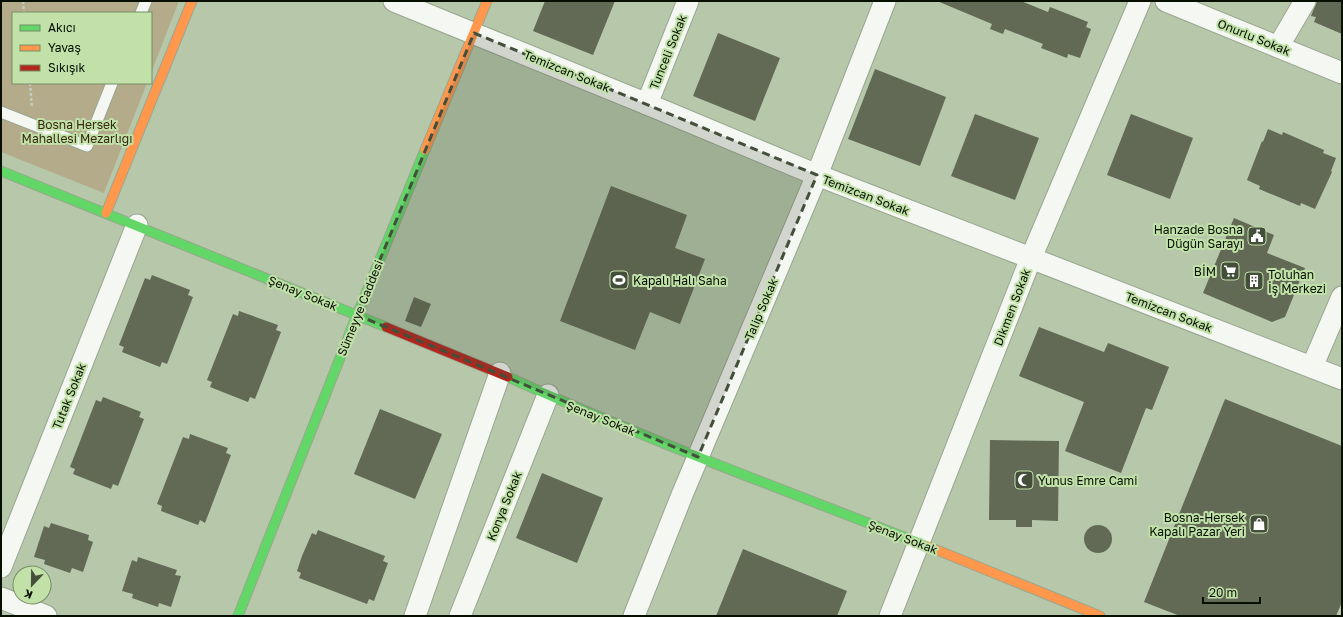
<svg xmlns="http://www.w3.org/2000/svg" width="1343" height="617" font-family="'Golos Text',sans-serif">
<style>
.green{fill:#b4ab8a}
.building{fill:#626a56}
.lines{fill:none;stroke-linecap:round;stroke-linejoin:round}
.lane-casing{stroke:#99a68f;stroke-width:13}
.street-casing{stroke:#99a68f;stroke-width:23}
.fast-casing{stroke:#99a68f;stroke-width:11}
.slow-casing{stroke:#99a68f;stroke-width:11}
.jam-casing{stroke:#99a68f;stroke-width:11}
.path{stroke:#c4cac0;stroke-width:2.5;stroke-dasharray:3 2;stroke-linecap:butt}
.lane{stroke:#f4f7f2;stroke-width:11}
.street{stroke:#f4f7f2;stroke-width:21}
.fast{stroke:#63d668;stroke-width:9}
.slow{stroke:#ff974d;stroke-width:9}
.jam{stroke:#b3261e;stroke-width:9}
.marked{fill:#444f3b;fill-opacity:0.2;stroke:#444f3b;stroke-width:3;stroke-dasharray:8 5;stroke-linejoin:round}
.labels{text-anchor:middle;dominant-baseline:central;stroke-width:4;stroke-linejoin:round;paint-order:stroke}
.street-label{font-size:12px;fill:#060f00;stroke:#c1e1a9}
.park-label{font-size:12px;fill:#37260e;stroke:#c1e1a9}
.poi-label{font-size:12px;fill:#060f00;stroke:#c1e1a9;text-anchor:end}
</style>
<rect width="100%" height="100%" fill="#b6c7aa"/>
<path class="green" d="M1 1H179L151 73V13H13V83H147L104 193 1 152Z"/>
<g class="building">
<path d="M545 1H615L593 55 533 31Z"/>
<path d="M937 1H1021L1048 12 1050 7 1073 16 1088 22 1086 27 1091 29 1080 58 1068 54 1067 58 1041 48 1043 44 1005 29 1003 34 990 29 992 24Z"/>
<path d="M1317 1H1342V34L1314 22 1316 17 1311 16Z"/>
<path d="M718 33 780 58 755 121 693 96Z"/>
<path d="M875 69 946 97 920 166 848 139Z"/>
<path d="M975 114 1039 138 1015 200 951 176Z"/>
<path d="M1131 114 1193 138 1170 199 1107 175Z"/>
<path d="M1268 129 1282 135 1283 132 1324 150 1323 153 1336 158 1331 171 1332 172 1315 209 1301 203 1300 206 1259 189 1260 186 1247 180 1262 141 1263 142Z"/>
<path d="M611 186 687 215 675 248 705 259 680 324 650 312 635 350 560 321Z"/>
<path d="M1234 218 1274 235 1267 253 1305 268 1285 317 1272 322 1203 293Z"/>
<path d="M152 275 190 290 188 295 193 297 167 364 162 362 160 367 122 352 124 347 119 345 145 278 150 280Z"/>
<path d="M414 297 431 304 421 327 405 321Z"/>
<path d="M239 311 278 325 276 330 281 332 255 399 250 397 248 402 210 387 212 382 207 380 233 314 238 316Z"/>
<path d="M1039 327 1104 352 1108 343 1169 367 1152 410 1146 408 1121 473 1065 451 1084 402 1019 376Z"/>
<path d="M103 397 141 412 139 417 144 419 118 486 113 484 111 489 73 474 75 469 70 467 96 400 101 402Z"/>
<path d="M1225 399 1342 446V602L1336 616H1180L1144 602Z"/>
<path d="M380 409 442 434 415 499 354 474Z"/>
<path d="M190 434 228 448 226 453 231 455 205 523 200 520 198 525 161 511 162 506 157 504 183 437 189 439Z"/>
<path d="M990 440 1059 441 1058 521 1032 520V527H1016V520H989Z"/>
<path d="M542 473 603 498 577 563 516 538Z"/>
<path d="M51 523 89 535 88 540 93 542 83 572 72 568 70 573 44 564 45 560 34 557 44 526 49 528Z"/>
<circle cx="1098" cy="539" r="14"/>
<path d="M318 530 385 556 383 561 388 563 374 601 369 599 367 604 299 578 301 573 297 571 302 556 312 533 316 535Z"/>
<path d="M743 549 847 591 837 616H716Z"/>
<path d="M138 557 177 570 175 575 181 576 171 607 159 603 158 607 132 598 133 594 122 591 132 560 137 562Z"/>
</g>
<g class="lines">
<g class="lane-casing">
<g id="lane">
<path d="M141 13 146 1"/>
<path d="M1 112 87 146 112 83"/>
</g>
</g>
<g class="street-casing">
<g id="street">
<path d="M394 1 647 104 817 175 1342 379"/>
<path d="M1166 1 1342 73"/>
<path d="M1278 47 1305 1"/>
<path d="M647 104 688 1"/>
<path d="M1312 367 1342 297"/>
<path d="M1 567 137 225"/>
<path d="M1 598 46 616"/>
<path d="M415 616 500 373"/>
<path d="M460 616 548 395"/>
<path d="M634 616 682 495 817 175 885 1"/>
<path d="M890 616 1031 258 1140 1"/>
</g>
</g>
<g class="fast-casing">
<g id="fast">
<path d="M1 171 386 327"/>
<path d="M508 377C645 439 787 491 927 546"/>
<path d="M238 616 357 315 425 150"/>
</g>
</g>
<g class="slow-casing">
<g id="slow">
<path d="M425 150 487 1"/>
<path d="M106 213 192 1"/>
<path d="M927 546 1100 616"/>
</g>
</g>
<g class="jam-casing">
<path id="jam" d="M386 327 508 377"/>
</g>
<g class="path">
<path d="M23 1 24 13"/>
<path d="M30 83 32 108"/>
</g>
<use href="#lane" class="lane"/>
<use href="#street" class="street"/>
<use href="#fast" class="fast"/>
<use href="#slow" class="slow"/>
<use href="#jam" class="jam"/>
</g>
<path class="marked" d="M474 33 817 175 698 457 357 315Z"/>
<defs>
<g id="civic-square" transform="scale(1)"><rect x="-9" y="-9" width="18" height="18" rx="4" fill="#444f3b" stroke="#c1e1a9"/><path d="M-.6-6.5H3V-4.5H.6V-3L4-1V1h2V6H-6V1h2V-1L-.6-3ZM-1.2 2.5V6h2.4V2.5Z" fill="#fff"/></g>
<g id="supermarket-square" transform="scale(1)"><rect x="-9" y="-9" width="18" height="18" rx="4" fill="#444f3b" stroke="#c1e1a9"/><path d="M-6-5.5h2.5l.6 2H6L4.5 2H-2.5L-4.4-4H-6ZM-1.5 3.2a1.3 1.3 0 1 0 .1 0ZM3 3.2a1.3 1.3 0 1 0 .1 0Z" fill="#fff"/></g>
<g id="stadium-square" transform="scale(1)"><rect x="-9" y="-9" width="18" height="18" rx="4" fill="#444f3b" stroke="#c1e1a9"/><path d="M0-5a6.5 5 0 1 0 0 10a6.5 5 0 1 0 0-10ZM-3.5-1.8h7v3.6h-7Z" fill="#fff"/></g>
<g id="building-square" transform="scale(1)"><rect x="-9" y="-9" width="18" height="18" rx="4" fill="#444f3b" stroke="#c1e1a9"/><path d="M-4-6H4V6H1V3H-1V6H-4ZM-2.5-4.3h1.7v1.8h-1.7ZM.8-4.3h1.7v1.8H.8ZM-2.5-1h1.7V.8h-1.7ZM.8-1h1.7V.8H.8Z" fill="#fff"/></g>
<g id="mosque-square" transform="scale(1)"><rect x="-9" y="-9" width="18" height="18" rx="4" fill="#444f3b" stroke="#c1e1a9"/><path d="M3.5-4.9A6 6 0 1 0 3.5 4.9A5 5 0 1 1 3.5-4.9Z" fill="#fff"/></g>
<g id="shop-square" transform="scale(1)"><rect x="-9" y="-9" width="18" height="18" rx="4" fill="#444f3b" stroke="#c1e1a9"/><path d="M-5-2.5h2.3a2.7 3.5 0 0 1 5.4 0H5L5.5 6h-11ZM-1.5-2.5h3a1.5 2.3 0 0 0-3 0Z" fill="#fff"/></g>
</defs>
<g fill-rule="evenodd">
<use href="#civic-square" x="1257" y="236"/>
<use href="#supermarket-square" x="1230" y="271"/>
<use href="#stadium-square" x="619" y="280"/>
<use href="#building-square" x="1254" y="281"/>
<use href="#mosque-square" x="1024" y="480"/>
<use href="#shop-square" x="1259" y="524"/>
</g>
<g class="labels">
<g class="street-label">
<text transform="translate(1254 37) rotate(22)">Onurlu Sokak</text>
<text transform="translate(668 52) rotate(-68)">Tunceli Sokak</text>
<text transform="translate(567 71) rotate(22)">Temizcan Sokak</text>
<text transform="translate(866 195) rotate(21)">Temizcan Sokak</text>
<text transform="translate(303 293) rotate(22)">Şenay Sokak</text>
<text transform="translate(1012 307) rotate(-69)">Dikmen Sokak</text>
<text transform="translate(360 308) rotate(-68)">Sümeyye Caddesi</text>
<text transform="translate(761 309) rotate(-67)">Talip Sokak</text>
<text transform="translate(1169 312) rotate(21)">Temizcan Sokak</text>
<text transform="translate(69 396) rotate(-68)">Tutak Sokak</text>
<text transform="translate(601 418) rotate(22)">Şenay Sokak</text>
<text transform="translate(504 506) rotate(-68)">Konya Sokak</text>
<text transform="translate(903 537) rotate(21)">Şenay Sokak</text>
</g>
<g class="park-label">
<text x="77" y="124">Bosna Hersek<tspan x="77" dy="14">Mahallesi Mezarlığı</tspan></text>
</g>
<g class="poi-label">
<text x="1243" y="229">Hanzade Bosna<tspan x="1243" dy="14">Düğün Sarayı</tspan></text>
<text x="1216" y="271">BİM</text>
<text x="1268" y="274" text-anchor="start">Toluhan<tspan x="1268" dy="14">İş Merkezi</tspan></text>
<text x="633" y="280" text-anchor="start">Kapalı Halı Saha</text>
<text x="1038" y="480" text-anchor="start">Yunus Emre Cami</text>
<text x="1245" y="517">Bosna-Hersek<tspan x="1245" dy="14">Kapalı Pazar Yeri</tspan></text>
</g>
</g>
<rect width="1343" height="617" fill="none" stroke="#060f00" stroke-width="4"/>
<rect x="12" y="12" width="140" height="72" fill="#c1e1a9" stroke="#768d65"/>
<rect x="20" y="25" width="20" height="6" fill="#63d668" stroke="#768d65"/>
<text x="48" y="32" font-size="12" fill="#060f00">Akıcı</text>
<rect x="20" y="45" width="20" height="6" fill="#ff974d" stroke="#768d65"/>
<text x="48" y="52" font-size="12" fill="#060f00">Yavaş</text>
<rect x="20" y="65" width="20" height="6" fill="#b3261e" stroke="#768d65"/>
<text x="48" y="72" font-size="12" fill="#060f00">Sıkışık</text>
<g transform="translate(32 585) rotate(202)"><circle r="19" fill="#c1e1a9" stroke="#768d65"/>
<path d="M0-3L7 15L0 10L-7 15Z" fill="#444f3b"/>
<text y="-6" font-size="11" font-weight="bold" text-anchor="middle" fill="#060f00">K</text>
</g>
<path d="M1203 597v6h57v-6" fill="none" stroke="#060f00" stroke-width="2"/>
<text x="1209" y="597" font-size="12" fill="#060f00" stroke="#c1e1a9" stroke-width="3" paint-order="stroke">20 m</text>
</svg>
